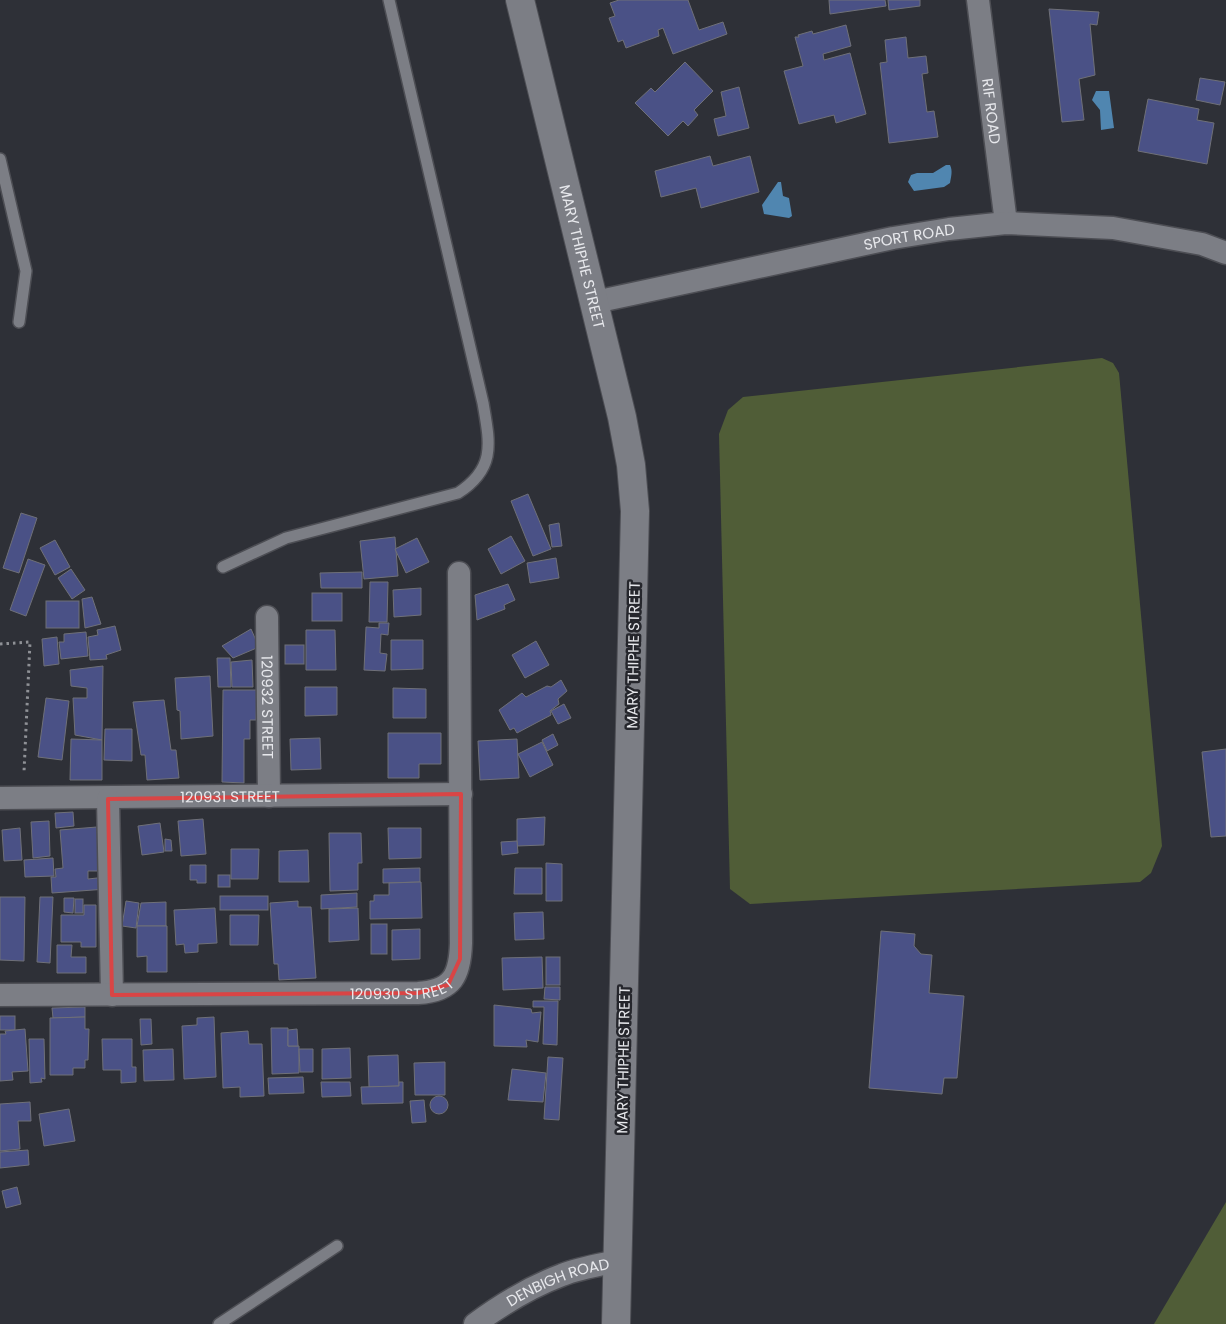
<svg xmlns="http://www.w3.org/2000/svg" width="1226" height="1324" font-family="Poppins,sans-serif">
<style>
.green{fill:#505d37}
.water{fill:#5086b0}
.building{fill:#4a5186;stroke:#6f7078}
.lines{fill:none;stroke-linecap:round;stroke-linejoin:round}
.service-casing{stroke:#4d4e54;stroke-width:14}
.minor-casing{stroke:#4d4e54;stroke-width:25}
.tertiary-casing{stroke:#4d4e54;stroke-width:30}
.path{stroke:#8f9196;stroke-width:3;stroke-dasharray:2.5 4;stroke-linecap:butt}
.service{stroke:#7c7e85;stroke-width:11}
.minor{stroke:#7c7e85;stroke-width:22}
.tertiary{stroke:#7c7e85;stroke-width:28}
.marked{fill:none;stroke:#d94545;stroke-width:4;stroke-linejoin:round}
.labels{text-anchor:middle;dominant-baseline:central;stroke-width:5;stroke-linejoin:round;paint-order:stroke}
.street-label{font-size:15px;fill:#e7e8ec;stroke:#25262c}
</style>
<rect width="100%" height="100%" fill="#2e3037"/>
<g class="green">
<path d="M1102 358 1113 363 1119 373 1162 846 1151 873 1140 882 750 904 730 889 719 434 728 410 743 397Z"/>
<path d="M1226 1202V1324H1154Z"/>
</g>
<g class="water">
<path d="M1096 91H1109L1114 128 1101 130 1100 110 1092 100Z"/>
<path d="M946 165H950C953 171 951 177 950 183L944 187 914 191 908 182 911 175 917 173H933Z"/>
<path d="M778 182H781L783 196 789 198 792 216 789 218 764 214 762 205Z"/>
</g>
<g class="building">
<path d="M619 0H688L699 30 723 22 727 34 673 54 663 28 658 30 659 36 626 48 623 40 618 42 609 18 615 16 610 3Z"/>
<path d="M829 0H885L886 6 830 14Z"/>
<path d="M888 0H920V6L889 10Z"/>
<path d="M1049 9 1099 12 1097 25 1090 24 1095 75 1079 79 1084 120 1062 122Z"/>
<path d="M846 25 851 46 823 54 824 60 850 53 866 114 836 123 834 115 799 124 784 71 803 66 795 37H799L798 35 812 31 813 34Z"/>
<path d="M906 37 908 58 926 56 928 73 922 74 927 112 934 111 938 137 889 143 880 63 887 62 885 40Z"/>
<path d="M685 62 713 91 694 110 698 115 688 126 683 121 668 136 635 103 651 88 655 92Z"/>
<path d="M1200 78 1225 82 1220 105 1196 100Z"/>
<path d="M739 87 749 128 718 136 714 119 726 116 721 92Z"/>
<path d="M1148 99 1199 109 1197 120 1214 123 1207 164 1138 151Z"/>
<path d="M710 156 713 166 750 156 759 192 701 208 696 188 661 197 655 171Z"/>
<path d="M528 494 551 549 533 556 511 501Z"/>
<path d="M21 513 37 518 19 573 3 568Z"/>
<path d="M559 523 562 546 552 547 549 525Z"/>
<path d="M511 536 525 561 501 574 488 549Z"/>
<path d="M395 537 398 576 364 579 360 541Z"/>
<path d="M417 538 429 562 406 573 395 549Z"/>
<path d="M55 540 70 567 55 575 40 548Z"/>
<path d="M556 558 559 578 530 583 527 563Z"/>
<path d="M28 559 45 565 26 616 10 610Z"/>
<path d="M71 569 85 590 72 599 58 578Z"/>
<path d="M362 572V588H321L320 573Z"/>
<path d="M370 582H388L387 622H369Z"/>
<path d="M508 584 515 600 504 605 505 609 477 620 475 595Z"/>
<path d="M421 588V615L394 617 393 590Z"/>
<rect x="312" y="593" width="30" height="28"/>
<path d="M92 597 101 624 85 628 82 599Z"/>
<rect x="46" y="601" width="33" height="27"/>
<path d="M379 623H389L388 635 381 634 380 653 387 654 385 671 364 670 366 627 379 628Z"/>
<path d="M115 626 121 650 106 655 107 659 90 660 88 637 98 635 97 630Z"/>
<path d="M251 629 259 647 233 658 222 646Z"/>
<path d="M306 630H335L336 670H306Z"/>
<path d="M86 632 88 656 61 659 59 642H64V634Z"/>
<path d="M57 637 59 664 44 666 42 639Z"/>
<path d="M391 640H423V669L391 670Z"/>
<path d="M536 641 549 665 525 678 512 655Z"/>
<rect x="285" y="645" width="19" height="19"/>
<path d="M217 658H230L231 687H218Z"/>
<path d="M252 660 253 687H232L231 662Z"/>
<path d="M103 666 102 740 75 735 73 698H87V688L71 686 70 670Z"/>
<path d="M210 676 213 736 181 739 180 711 177 710 175 678Z"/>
<path d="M561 680 567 691 558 699 559 704 550 711 551 715 517 733 514 728 510 730 499 710 522 693 526 697 547 686 551 687Z"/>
<path d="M305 687H337V715L305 716Z"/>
<path d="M393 688 426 689V718H393Z"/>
<path d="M223 690H257L256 720H250V739H244V783L222 782Z"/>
<path d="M46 698 69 701 62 760 38 757Z"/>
<path d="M164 700 171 750H176L179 778 147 780 145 755H141L133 702Z"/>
<path d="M564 704 571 718 558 724 551 711Z"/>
<path d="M105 729H132V761L104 760Z"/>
<path d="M388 733H441V764H419V778H388Z"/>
<path d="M553 734 558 745 547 751 542 740Z"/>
<path d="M320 738 321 769 291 770 290 739Z"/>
<path d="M71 739 102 740V780H70Z"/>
<path d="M517 739 519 778 480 780 478 741Z"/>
<path d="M542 742 553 765 530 777 518 754Z"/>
<path d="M1226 749V836L1211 837 1202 752Z"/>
<path d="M73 812 74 826 56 828 55 813Z"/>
<path d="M545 817 544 845 517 846V819Z"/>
<path d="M203 819 206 854 181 856 178 821Z"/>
<path d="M49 821 50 856 33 858 31 822Z"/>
<path d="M160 823 164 852 142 855 138 826Z"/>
<path d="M97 827 100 871H88V879L106 877 107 889 52 893 51 877H56L55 869 63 868 60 830Z"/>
<path d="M20 828 22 860 4 861 2 830Z"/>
<path d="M388 828H421V858L389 859Z"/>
<path d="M329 833H361L362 863H358V890L330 891Z"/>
<path d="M165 839 171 840 172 851H165Z"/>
<path d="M517 841 518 853 502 855 501 842Z"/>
<path d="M231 849H259L258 879H231Z"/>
<path d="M308 850 309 882H279V851Z"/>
<path d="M53 858 54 876 25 877 24 860Z"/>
<path d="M546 863 562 864V901H546Z"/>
<path d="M190 865H206V883H197V880H190Z"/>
<path d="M420 868V882L383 883V869Z"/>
<path d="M515 868H542V894H514Z"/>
<rect x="218" y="875" width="12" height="12"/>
<path d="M421 882 422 918 370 919V901H374V895H389V883Z"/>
<path d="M357 893V907L321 909V895Z"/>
<rect x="220" y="896" width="48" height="14"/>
<path d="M0 897H25L24 961 0 960Z"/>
<path d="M40 897H53L50 963 37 962Z"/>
<path d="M64 898H74L73 913 64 912Z"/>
<rect x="75" y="899" width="8" height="14"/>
<path d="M126 901 139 903 136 928 122 926Z"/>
<path d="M298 901V907H311L316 978 279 980 278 964H274L270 903Z"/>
<path d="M166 902V926H137L141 903Z"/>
<path d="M84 905H96V947H81V942H61V915H84Z"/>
<path d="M215 908 217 943 198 944V952L185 953 184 944 176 945 174 910Z"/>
<path d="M358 908 359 940 329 942V909Z"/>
<path d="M543 912 544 939 515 940 514 913Z"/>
<path d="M230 915H259L258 945H230Z"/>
<rect x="371" y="924" width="16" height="30"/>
<path d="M137 926H167V972H147V956L137 957Z"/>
<path d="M420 929V959L392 960V930Z"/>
<path d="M881 931 915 934 914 946 921 954 932 955 929 993 964 996 957 1078H944L942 1094 869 1088Z"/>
<path d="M57 945H72L71 957H86V973H57Z"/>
<path d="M542 957 543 988 503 990 502 958Z"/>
<rect x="546" y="957" width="14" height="28"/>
<path d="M545 987H560V1000L544 999Z"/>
<path d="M533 1001H558L557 1045 543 1044 544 1007H533Z"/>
<path d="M494 1005 531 1009 532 1013 541 1012 538 1042 526 1040 527 1047 494 1046Z"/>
<path d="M85 1007V1017L53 1018 52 1008Z"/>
<rect x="0" y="1016" width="15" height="14"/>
<path d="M85 1017V1029H89L88 1060H85V1068H73V1075H50V1018Z"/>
<path d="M214 1017 216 1077 184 1079 182 1026 197 1025V1018Z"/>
<path d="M140 1019H151L152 1044 141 1045Z"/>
<path d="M271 1028H288V1046H299V1073L272 1074Z"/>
<path d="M25 1029 28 1071 12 1072 13 1080 0 1081V1034H6L5 1031Z"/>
<path d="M297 1029 298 1046H288V1030Z"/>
<path d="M248 1031 249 1044H262L264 1096 240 1097V1087L223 1088 221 1033Z"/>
<path d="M29 1039H44L45 1079 41 1078 42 1082 30 1083Z"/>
<path d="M102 1039H132V1067H136V1082L121 1083V1070H103Z"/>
<path d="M350 1048 351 1078 322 1079V1049Z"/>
<path d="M173 1049 174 1080 144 1081 143 1050Z"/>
<path d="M299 1049H313V1072H300Z"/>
<path d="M398 1055 399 1086 369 1087 368 1056Z"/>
<path d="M548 1057 563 1058 559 1120 544 1119Z"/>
<path d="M445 1062V1095H415L414 1063Z"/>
<path d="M512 1069 546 1073 543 1102 508 1100Z"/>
<path d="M303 1077 304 1093 269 1094 268 1078Z"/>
<path d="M321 1082H350L351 1096 322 1097Z"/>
<path d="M399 1082H403V1103L362 1104 361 1087 399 1086Z"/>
<circle cx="439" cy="1105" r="9"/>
<path d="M424 1100 426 1122 412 1123 410 1101Z"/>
<path d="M30 1102 31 1121H18L20 1149 0 1151V1104Z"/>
<path d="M69 1109 75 1141 44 1146 39 1114Z"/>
<path d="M28 1150 29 1165 0 1168V1152Z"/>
<path d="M17 1187 21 1204 6 1208 2 1191Z"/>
</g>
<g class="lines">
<g class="service-casing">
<g id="service">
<path d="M0 159 26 271 19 322"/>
<path d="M223 567 286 538 458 493C496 468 490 444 483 403L389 0"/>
<path d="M219 1324 337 1246"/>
</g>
</g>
<g class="minor-casing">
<g id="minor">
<path id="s1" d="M978 0 1006 223"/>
<path id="s2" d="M595 302 893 238 949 229 1006 223 1113 228 1202 244 1226 253"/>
<path id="s3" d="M267 617 269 796"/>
<path id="s4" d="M0 798 461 794"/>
<path d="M108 799 112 995"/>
<path id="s5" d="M0 995 418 993C453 991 460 975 461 943L459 573"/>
<path id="s6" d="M475 1324C502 1304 530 1287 562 1275 579 1268 599 1265 618 1261"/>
</g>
</g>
<g class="tertiary-casing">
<g id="tertiary">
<path id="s7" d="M520 0 622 417 631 465 635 511 616 1324"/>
</g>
</g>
<path class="path" d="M0 644 30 642 24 772"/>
<use href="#service" class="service"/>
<use href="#minor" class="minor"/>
<use href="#tertiary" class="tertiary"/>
</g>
<path class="marked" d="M461 794 460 959 448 985 418 993 112 995 108 799Z"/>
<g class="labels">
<g class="street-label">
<text stroke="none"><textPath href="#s1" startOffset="112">RIF ROAD</textPath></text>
<text stroke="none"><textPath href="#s2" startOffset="321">SPORT ROAD</textPath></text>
<text stroke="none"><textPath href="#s7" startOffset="264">MARY THIPHE STREET</textPath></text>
<text transform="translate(633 655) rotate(-89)">MARY THIPHE STREET</text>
<text stroke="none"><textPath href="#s3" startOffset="90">120932 STREET</textPath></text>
<text stroke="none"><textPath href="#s4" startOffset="230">120931 STREET</textPath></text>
<text stroke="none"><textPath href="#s5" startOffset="402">120930 STREET</textPath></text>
<text transform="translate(623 1060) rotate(-89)">MARY THIPHE STREET</text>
<text stroke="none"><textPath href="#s6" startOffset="94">DENBIGH ROAD</textPath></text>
</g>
</g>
</svg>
